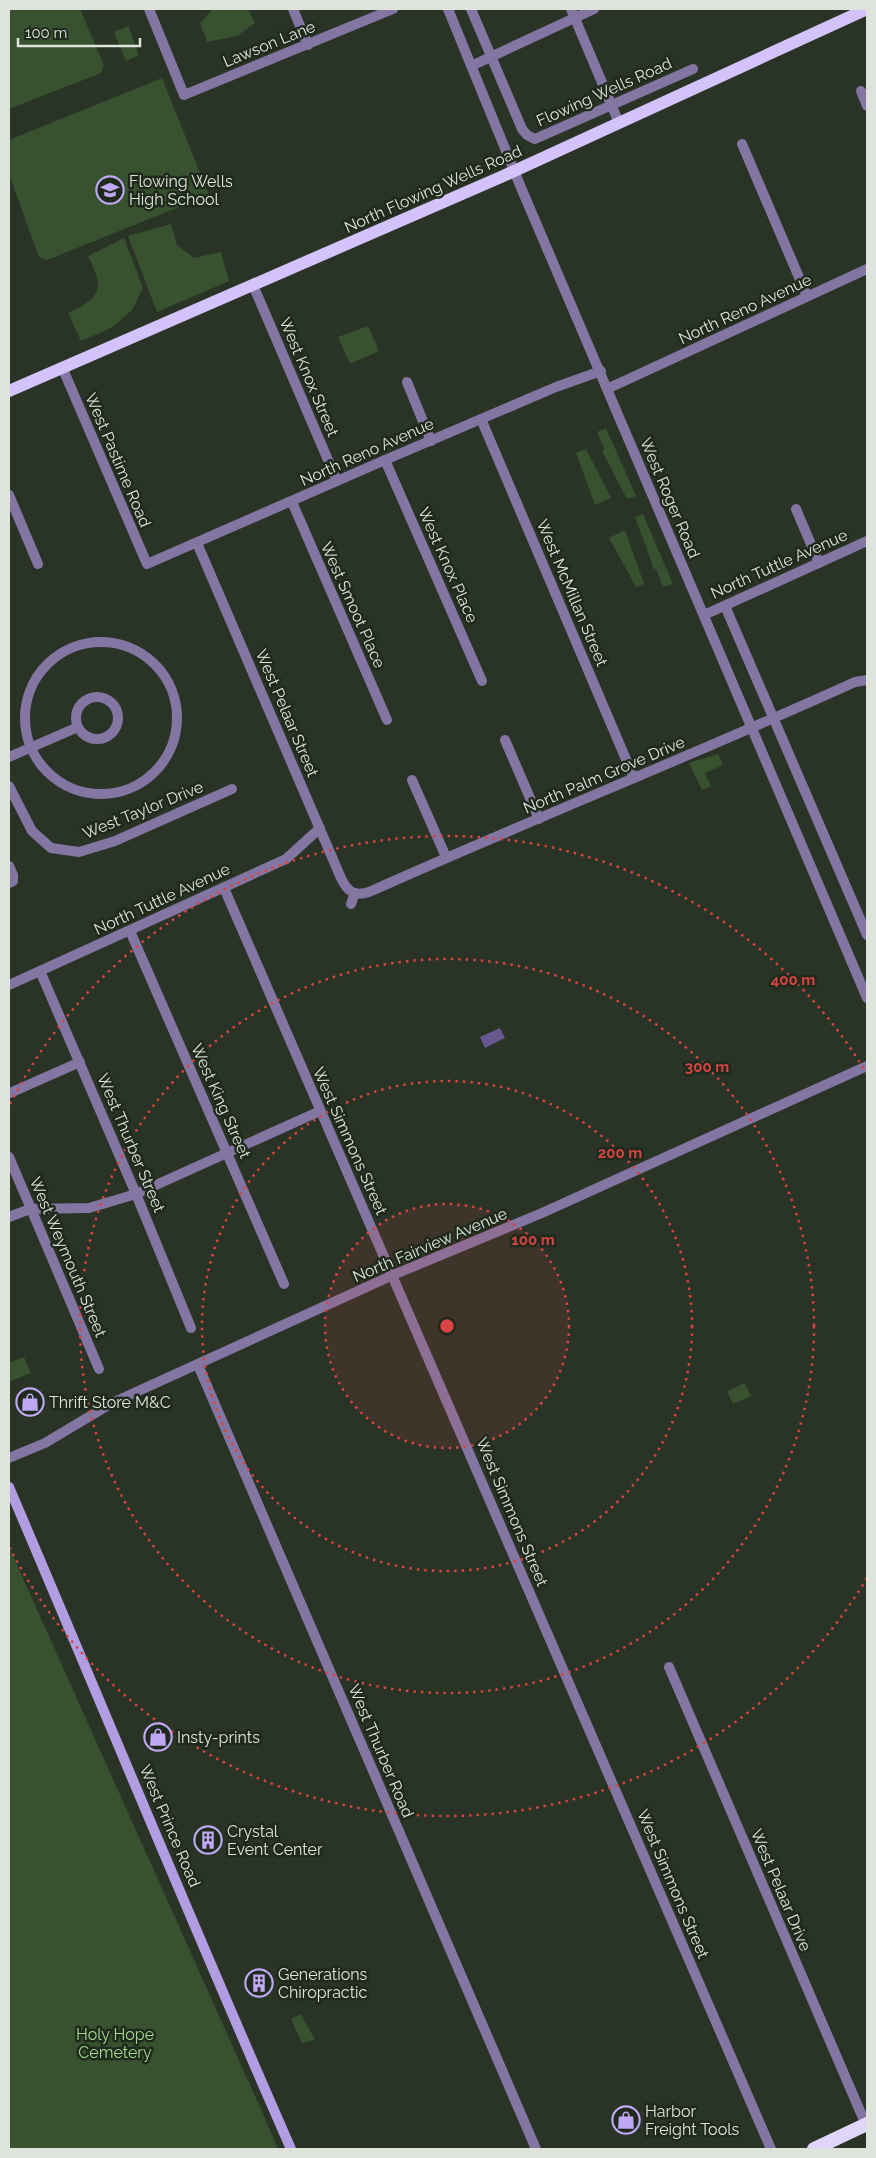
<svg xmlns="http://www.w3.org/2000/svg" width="876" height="2158" font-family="Raleway,sans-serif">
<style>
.green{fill:#38522f}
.water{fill:#695790}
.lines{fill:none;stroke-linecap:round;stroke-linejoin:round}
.minor{stroke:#8376a2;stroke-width:10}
.tertiary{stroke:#8376a2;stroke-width:10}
.secondary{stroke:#b29de3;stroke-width:10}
.primary{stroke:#d3c3fa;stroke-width:12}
.trunk{stroke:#e0d6fc;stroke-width:14}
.ring{fill:none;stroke:#d74443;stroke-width:2.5;stroke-dasharray:2.5 5}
.labels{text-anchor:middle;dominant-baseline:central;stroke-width:5;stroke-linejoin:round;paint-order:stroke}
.street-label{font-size:16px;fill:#dee4dc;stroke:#1f291c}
.poi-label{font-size:16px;fill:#dee4dc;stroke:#1f291c;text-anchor:start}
.park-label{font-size:16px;fill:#a1db8e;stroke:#1f291c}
.centre{fill:#d74443;stroke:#1f291c;stroke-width:2.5}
.ring-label{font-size:15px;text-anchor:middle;font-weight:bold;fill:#d74443;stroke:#1f291c;stroke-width:5;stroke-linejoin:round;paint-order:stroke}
</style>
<rect width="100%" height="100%" fill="#293326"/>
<g class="green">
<path d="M9 9H80L104 65 101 73 9 109Z"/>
<path d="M213 9H248L255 23 237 36 207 42 200 23Z"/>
<path d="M128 26 139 55 126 61 114 32Z"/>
<path d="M162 78 209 195 47 260 39 257 9 174V140Z"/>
<path d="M171 224 177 245 194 258 221 252 229 281 157 312 128 236Z"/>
<path d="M124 238 143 288 132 310 113 327 81 341 68 313C101 297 105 290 88 256Z"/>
<path d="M368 326 379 351 350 364 338 337Z"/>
<path d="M606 428 636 496 627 499 602 451 605 450 597 432Z"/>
<path d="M586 449 611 498 595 505 576 453Z"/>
<path d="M643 514 673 584 663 587 656 569H654L635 517Z"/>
<path d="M625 530 644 584 636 587 609 538Z"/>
<path d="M718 754 723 765 705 773 711 786 702 790 689 763Z"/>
<path d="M24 1357 31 1373 9 1382V1363Z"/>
<path d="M745 1383 751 1396 733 1404 727 1391Z"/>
<path d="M9 1547 264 2116 278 2149H9Z"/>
<path d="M301 2014 315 2040 302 2043 291 2019Z"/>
</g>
<path class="water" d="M500 1028 505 1038 485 1048 480 1037Z"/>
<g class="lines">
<g class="minor">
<path d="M149 9 184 95 393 9"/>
<path d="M293 9 308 45"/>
<path d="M471 9 522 129 527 135 535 139 693 69"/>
<path d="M571 9 619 123"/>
<path d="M471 66 594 9"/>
<path d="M861 91 867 106"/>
<path d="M742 144 807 296"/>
<path d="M253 285 337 481"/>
<path d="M62 367 147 564 385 460 556 387 601 371"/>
<path d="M407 382 431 441"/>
<path d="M609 388 867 269"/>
<path d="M481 419 634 778"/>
<path d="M385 460 482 681"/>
<path d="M9 495 38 564"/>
<path d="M292 502 387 720"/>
<path d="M796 509 819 563"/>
<path d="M197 543 341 878C347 891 354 897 369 892 530 820 694 755 855 682L867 680"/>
<path d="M725 606 867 935"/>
<path d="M704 615 867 541"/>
<circle cx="101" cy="718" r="76"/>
<circle cx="97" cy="718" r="21"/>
<path d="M505 740 539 819"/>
<path d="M9 757 78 727"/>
<path d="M412 780 446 857"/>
<path d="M9 786 32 831 51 848 79 852 115 841 232 789"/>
<path d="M9 866 13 875V881L9 883"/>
<path d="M224 888 771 2149"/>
<path d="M351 904 355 893"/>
<path d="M130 931 284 1284"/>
<path d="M40 971 136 1194 191 1328"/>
<path d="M9 985 286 859 320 828"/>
<path d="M10 1093 80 1062"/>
<path d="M9 1157 99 1369"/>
<path d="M9 1217 30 1209 89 1208 136 1194 320 1111"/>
<path d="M198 1365 536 2149"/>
<path d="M669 1667 866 2125"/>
</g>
<g class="tertiary">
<path d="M448 9 522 190 867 998"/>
<path d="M9 1458 45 1443 112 1403 393 1275 542 1213 867 1066"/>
</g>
<path class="secondary" d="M9 1487C103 1707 194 1929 291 2149"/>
<path class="primary" d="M9 391 501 177 867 9"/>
<path class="trunk" d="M814 2149 867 2124"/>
</g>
<circle cx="447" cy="1326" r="122" fill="#d74443" fill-opacity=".12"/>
<g class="ring">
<circle cx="447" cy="1326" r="122"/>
<circle cx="447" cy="1326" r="245"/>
<circle cx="447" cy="1326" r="367"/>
<path d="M867 1578A490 490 0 0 1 10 1548M10 1104A490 490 0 0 1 867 1074"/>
</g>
<defs>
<g id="school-ring" transform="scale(1.4375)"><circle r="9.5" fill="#1f291c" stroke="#bfa8f4" stroke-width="1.5"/><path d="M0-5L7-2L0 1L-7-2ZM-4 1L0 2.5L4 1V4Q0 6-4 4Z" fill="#bfa8f4"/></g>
<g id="shop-ring" transform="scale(1.4375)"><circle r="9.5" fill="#1f291c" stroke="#bfa8f4" stroke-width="1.5"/><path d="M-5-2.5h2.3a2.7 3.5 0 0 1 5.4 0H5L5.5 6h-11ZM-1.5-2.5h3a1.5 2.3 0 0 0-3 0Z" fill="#bfa8f4"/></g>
<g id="building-ring" transform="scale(1.4375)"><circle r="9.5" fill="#1f291c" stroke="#bfa8f4" stroke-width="1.5"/><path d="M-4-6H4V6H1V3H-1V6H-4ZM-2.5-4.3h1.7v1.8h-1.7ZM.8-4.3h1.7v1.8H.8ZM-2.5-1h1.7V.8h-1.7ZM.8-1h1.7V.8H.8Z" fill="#bfa8f4"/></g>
</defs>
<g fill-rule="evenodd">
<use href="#school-ring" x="110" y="190"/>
<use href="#shop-ring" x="30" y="1402"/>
<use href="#shop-ring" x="158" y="1737"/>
<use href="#building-ring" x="208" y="1840"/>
<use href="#building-ring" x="259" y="1983"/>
<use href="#shop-ring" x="626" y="2120"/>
</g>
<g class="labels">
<g class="street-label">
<text transform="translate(269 44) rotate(-22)">Lawson Lane</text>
<text transform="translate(604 92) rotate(-24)">Flowing Wells Road</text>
<text transform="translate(433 189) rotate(-24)">North Flowing Wells Road</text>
<text transform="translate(745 309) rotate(-25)">North Reno Avenue</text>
<text transform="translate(309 377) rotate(67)">West Knox Street</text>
<text transform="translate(367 452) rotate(-24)">North Reno Avenue</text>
<text transform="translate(118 460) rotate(67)">West Pastime Road</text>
<text transform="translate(670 498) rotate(67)">West Roger Road</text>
<text transform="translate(779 564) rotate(-24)">North Tuttle Avenue</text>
<text transform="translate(448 565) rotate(66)">West Knox Place</text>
<text transform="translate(572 593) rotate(67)">West McMillan Street</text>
<text transform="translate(353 605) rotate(66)">West Smoot Place</text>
<text transform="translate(287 713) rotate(67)">West Pelaar Street</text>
<text transform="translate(604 775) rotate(-23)">North Palm Grove Drive</text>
<text transform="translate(143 810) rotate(-22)">West Taylor Drive</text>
<text transform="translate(162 899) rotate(-25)">North Tuttle Avenue</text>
<text transform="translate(221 1101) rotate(66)">West King Street</text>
<text transform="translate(350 1141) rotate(66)">West Simmons Street</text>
<text transform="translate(131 1143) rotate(67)">West Thurber Street</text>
<text transform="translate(430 1245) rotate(-23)">North Fairview Avenue</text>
<text transform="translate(68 1257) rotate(67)">West Weymouth Street</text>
<text transform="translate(512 1512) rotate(67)">West Simmons Street</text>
<text transform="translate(381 1751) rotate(67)">West Thurber Road</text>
<text transform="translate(170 1826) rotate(67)">West Prince Road</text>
<text transform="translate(673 1884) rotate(67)">West Simmons Street</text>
<text transform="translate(781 1890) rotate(67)">West Pelaar Drive</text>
</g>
<g class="poi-label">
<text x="129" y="181">Flowing Wells<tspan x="129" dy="18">High School</tspan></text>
<text x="49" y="1402">Thrift Store M&amp;C</text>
<text x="177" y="1737">Insty-prints</text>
<text x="227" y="1831">Crystal<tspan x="227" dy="18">Event Center</tspan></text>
<text x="278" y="1974">Generations<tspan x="278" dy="18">Chiropractic</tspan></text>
<text x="645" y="2111">Harbor<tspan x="645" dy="18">Freight Tools</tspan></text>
</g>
<g class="park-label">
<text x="115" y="2034">Holy Hope<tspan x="115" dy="18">Cemetery</tspan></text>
</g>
</g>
<circle cx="447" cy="1326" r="8" class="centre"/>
<g class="ring-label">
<text x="793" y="985">400 m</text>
<text x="707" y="1072">300 m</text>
<text x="620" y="1158">200 m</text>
<text x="533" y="1245">100 m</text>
</g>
<rect width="876" height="2158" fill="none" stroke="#dee4dc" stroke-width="20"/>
<path d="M18 38v8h122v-8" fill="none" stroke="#dee4dc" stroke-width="2.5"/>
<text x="25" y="38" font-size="15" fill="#dee4dc" stroke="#1f291c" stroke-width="4" paint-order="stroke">100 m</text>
</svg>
